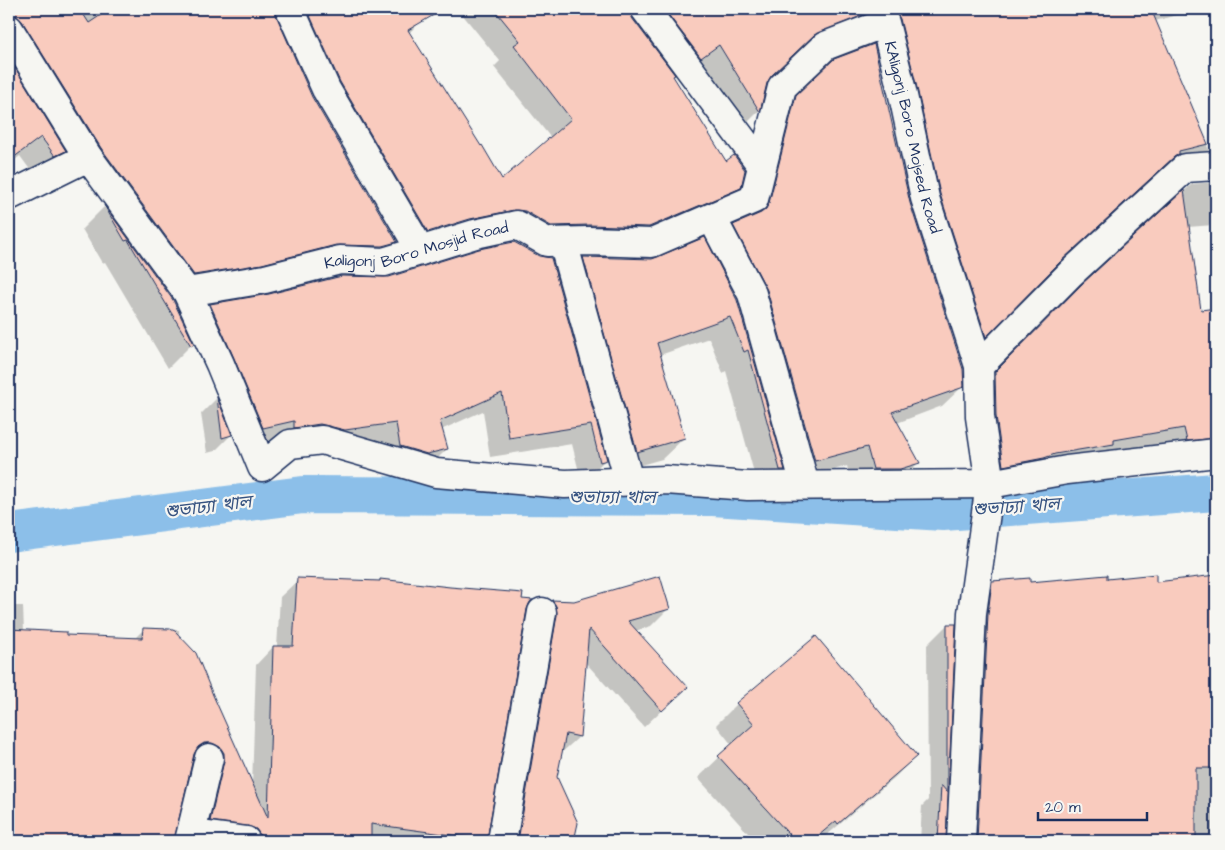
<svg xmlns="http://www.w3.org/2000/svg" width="1225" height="850" font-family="'Architects Daughter','Noto Sans Bengali',sans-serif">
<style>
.shadow{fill:#0003}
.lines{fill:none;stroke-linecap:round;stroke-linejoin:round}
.canal{stroke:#8cbfe9;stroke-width:38}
.building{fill:#f9cbbe;stroke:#1b2f5e}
.street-casing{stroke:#1b2f5e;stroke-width:31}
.street{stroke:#f6f6f2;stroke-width:28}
.labels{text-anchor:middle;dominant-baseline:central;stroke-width:4.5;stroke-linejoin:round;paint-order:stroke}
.street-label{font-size:16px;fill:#1b2f5e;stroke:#f6f6f2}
.water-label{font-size:18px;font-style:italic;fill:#375381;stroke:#f6f6f2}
</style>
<rect width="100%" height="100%" fill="#f6f6f2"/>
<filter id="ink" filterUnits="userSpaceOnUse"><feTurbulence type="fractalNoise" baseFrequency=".02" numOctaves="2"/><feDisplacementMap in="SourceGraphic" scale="10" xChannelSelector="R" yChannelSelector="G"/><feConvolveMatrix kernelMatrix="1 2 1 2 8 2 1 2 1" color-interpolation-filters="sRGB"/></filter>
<g filter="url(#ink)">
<g class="shadow">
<path d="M9 9H413L421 21 408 34 502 181 551 138 494 67 500 61 458 9H1198L1155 21 1209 150 1189 171 1163 172 1153 177 1040 280 965 356 880 40 858 28 792 55 769 77 766 83 759 111 739 131 637 20 630 14 672 77 740 187 719 208 628 247 504 231 407 252 278 16 274 15 311 97 396 241 376 262 173 295 9 52Z"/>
<path d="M9 61 64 150 44 171 34 175 20 156 9 165Z"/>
<path d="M797 96 909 202 963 386 942 406 897 423 918 463 898 483 853 489 847 466 795 481 747 310 714 246 734 226 751 219 776 117Z"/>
<path d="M1216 182V223L1214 225 1188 227 1200 312 1216 309V457L985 484 977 392 1083 285 1192 184Z"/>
<path d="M104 207 172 301 192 344 168 368 105 262 102 263 82 229Z"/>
<path d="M514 243 606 459 586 479 581 480 572 444 490 457 483 411 441 430 447 449 428 468 275 439 244 447 191 324 210 305 389 278Z"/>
<path d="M584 258 736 300 783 469 762 491H759L726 371 723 373 709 338 660 355 684 438 662 459 616 472 562 279Z"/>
<path d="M216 399 231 435 215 451 207 453 201 414Z"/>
<path d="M1216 576V841H958L973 603 993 583 1029 584 1106 581 1155 583Z"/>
<path d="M298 580 378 582 380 580 521 601 528 603 486 841H220L193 838 195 760H191L173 841H9V606H23L24 631 64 636 134 639 144 629 179 630V637L252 786 256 665 273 647H277L280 597Z"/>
<path d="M553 601 668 609 651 626 635 631 686 687 644 727 585 662 579 737 560 754 556 778 577 824 573 841H504L535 618Z"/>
<path d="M947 625H955L944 841H920L922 806 928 800 927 645Z"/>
<path d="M815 637 916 756 895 777 820 841H755L698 778 732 745 716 725 737 704Z"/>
</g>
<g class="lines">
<path class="canal" d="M9 533 303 495 713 497 943 512 1216 492"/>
</g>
<g class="building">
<path d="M9 9H80L89 23 110 9H275L276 15 312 97 397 242 382 246 336 245 262 264 194 275 101 148 22 21 17 16 9 13Z"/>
<path d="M307 9H444L408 30 481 146 482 145 502 179 571 119 514 45 520 41 494 9H630L632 18 675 75 673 76 726 161 734 155 745 170 741 188 649 227 589 225 551 226 525 211 514 210 470 219 428 232 340 82Z"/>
<path d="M664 9H879L814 35 771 76 767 83 760 112 719 45 701 58Z"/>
<path d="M890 9H1151L1208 144 1179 151V154L1174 157 1060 262 986 337 940 194 917 88 900 19 896 12Z"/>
<path d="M874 44 910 203 963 369 964 387 892 412 920 463 900 469H873L867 447 815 461 767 290 733 225 761 213 766 209 769 203 796 95 834 59Z"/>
<path d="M9 58 66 151 55 156 41 137 9 161Z"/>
<path d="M1184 190 1201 310 1216 308V438L1187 441 1184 428 1114 440V444L1055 454 1044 458 1003 466 996 416 995 372 1082 284Z"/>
<path d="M104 205 173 300 194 344 191 346 128 240 125 241Z"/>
<path d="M705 237 737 300 785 470H780L748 350 744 352 730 317 657 343 685 438 637 452 583 257 652 259Z"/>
<path d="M514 242 539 256 551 258 607 460 600 462 591 425 509 438 502 393 440 421 448 449 427 454 400 446 396 423 345 430 320 424 294 428V421L263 428 234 358 210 304 269 294 342 276 389 277 479 249Z"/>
<path d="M217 397 232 435 222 438Z"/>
<path d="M1156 574V582L1216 575V768H1196V841H977L988 614 992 581 1030 578V582L1107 575V579Z"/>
<path d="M660 576 670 609 628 621 688 687 662 711 589 629 580 737 566 734 557 777 578 823 574 841H518L557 615 556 606 552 600 574 601Z"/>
<path d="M297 578 380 581V579L450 587 523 593 522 599 533 600 530 602 527 609 487 840 371 824V841H261L260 835 256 829 248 826 210 821 224 761V753L220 747 212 743H204L198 747 194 754 174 841H9V629L66 632V635L142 638 143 628 170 629 175 631 196 653 213 695 268 818 273 646H293Z"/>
<path d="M947 624H956L946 841H938L941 785 947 792Z"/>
<path d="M816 636 917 756 838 824 836 821 812 841H795L718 756 754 724 736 703Z"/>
</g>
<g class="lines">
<g class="street-casing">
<g id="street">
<path d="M290 9 326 89 421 251"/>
<path d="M645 9 762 166"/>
<path d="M9 29 88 157 187 292 220 364 262 467 290 444 322 440 436 473 565 484 666 480 748 486 990 484 1067 470 1216 453"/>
<path d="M9 196 88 157"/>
<path d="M712 218 752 294 805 485"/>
<path d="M563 242 629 481"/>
<path id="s1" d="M187 292 265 279 340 260 384 262 475 234 517 225 547 242 589 241 652 243 754 199 782 87 825 46 885 23 902 91 925 198 979 366 980 417 990 484 972 613 961 841"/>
<path d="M979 366 1071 273 1185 168 1216 166"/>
<path d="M192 834 246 841"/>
<path d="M189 841 209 758"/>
<path d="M502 841 542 612"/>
</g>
</g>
<use href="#street" class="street"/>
</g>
</g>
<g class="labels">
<g class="street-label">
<text stroke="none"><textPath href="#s1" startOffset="946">KAligonj Boro Mojsed Road</textPath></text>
<text stroke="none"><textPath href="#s1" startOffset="235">Kaligonj Boro Mosjid Road</textPath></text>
</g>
<g class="water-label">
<text x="612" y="497">শুভাঢ্যা খাল</text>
<text transform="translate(208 507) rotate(-7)">শুভাঢ্যা খাল</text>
<text transform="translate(1016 507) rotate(-4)">শুভাঢ্যা খাল</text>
</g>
</g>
<rect width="1225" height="850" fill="none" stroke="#f6f6f2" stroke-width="30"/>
<rect x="15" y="15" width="1195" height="820" fill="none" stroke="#1b2f5e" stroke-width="2" filter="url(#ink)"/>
<path d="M1038 812v8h109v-8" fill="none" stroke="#1b2f5e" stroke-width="2.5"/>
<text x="1045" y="812" font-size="15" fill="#1b2f5e" stroke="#f6f6f2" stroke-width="4" paint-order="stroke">20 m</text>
</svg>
